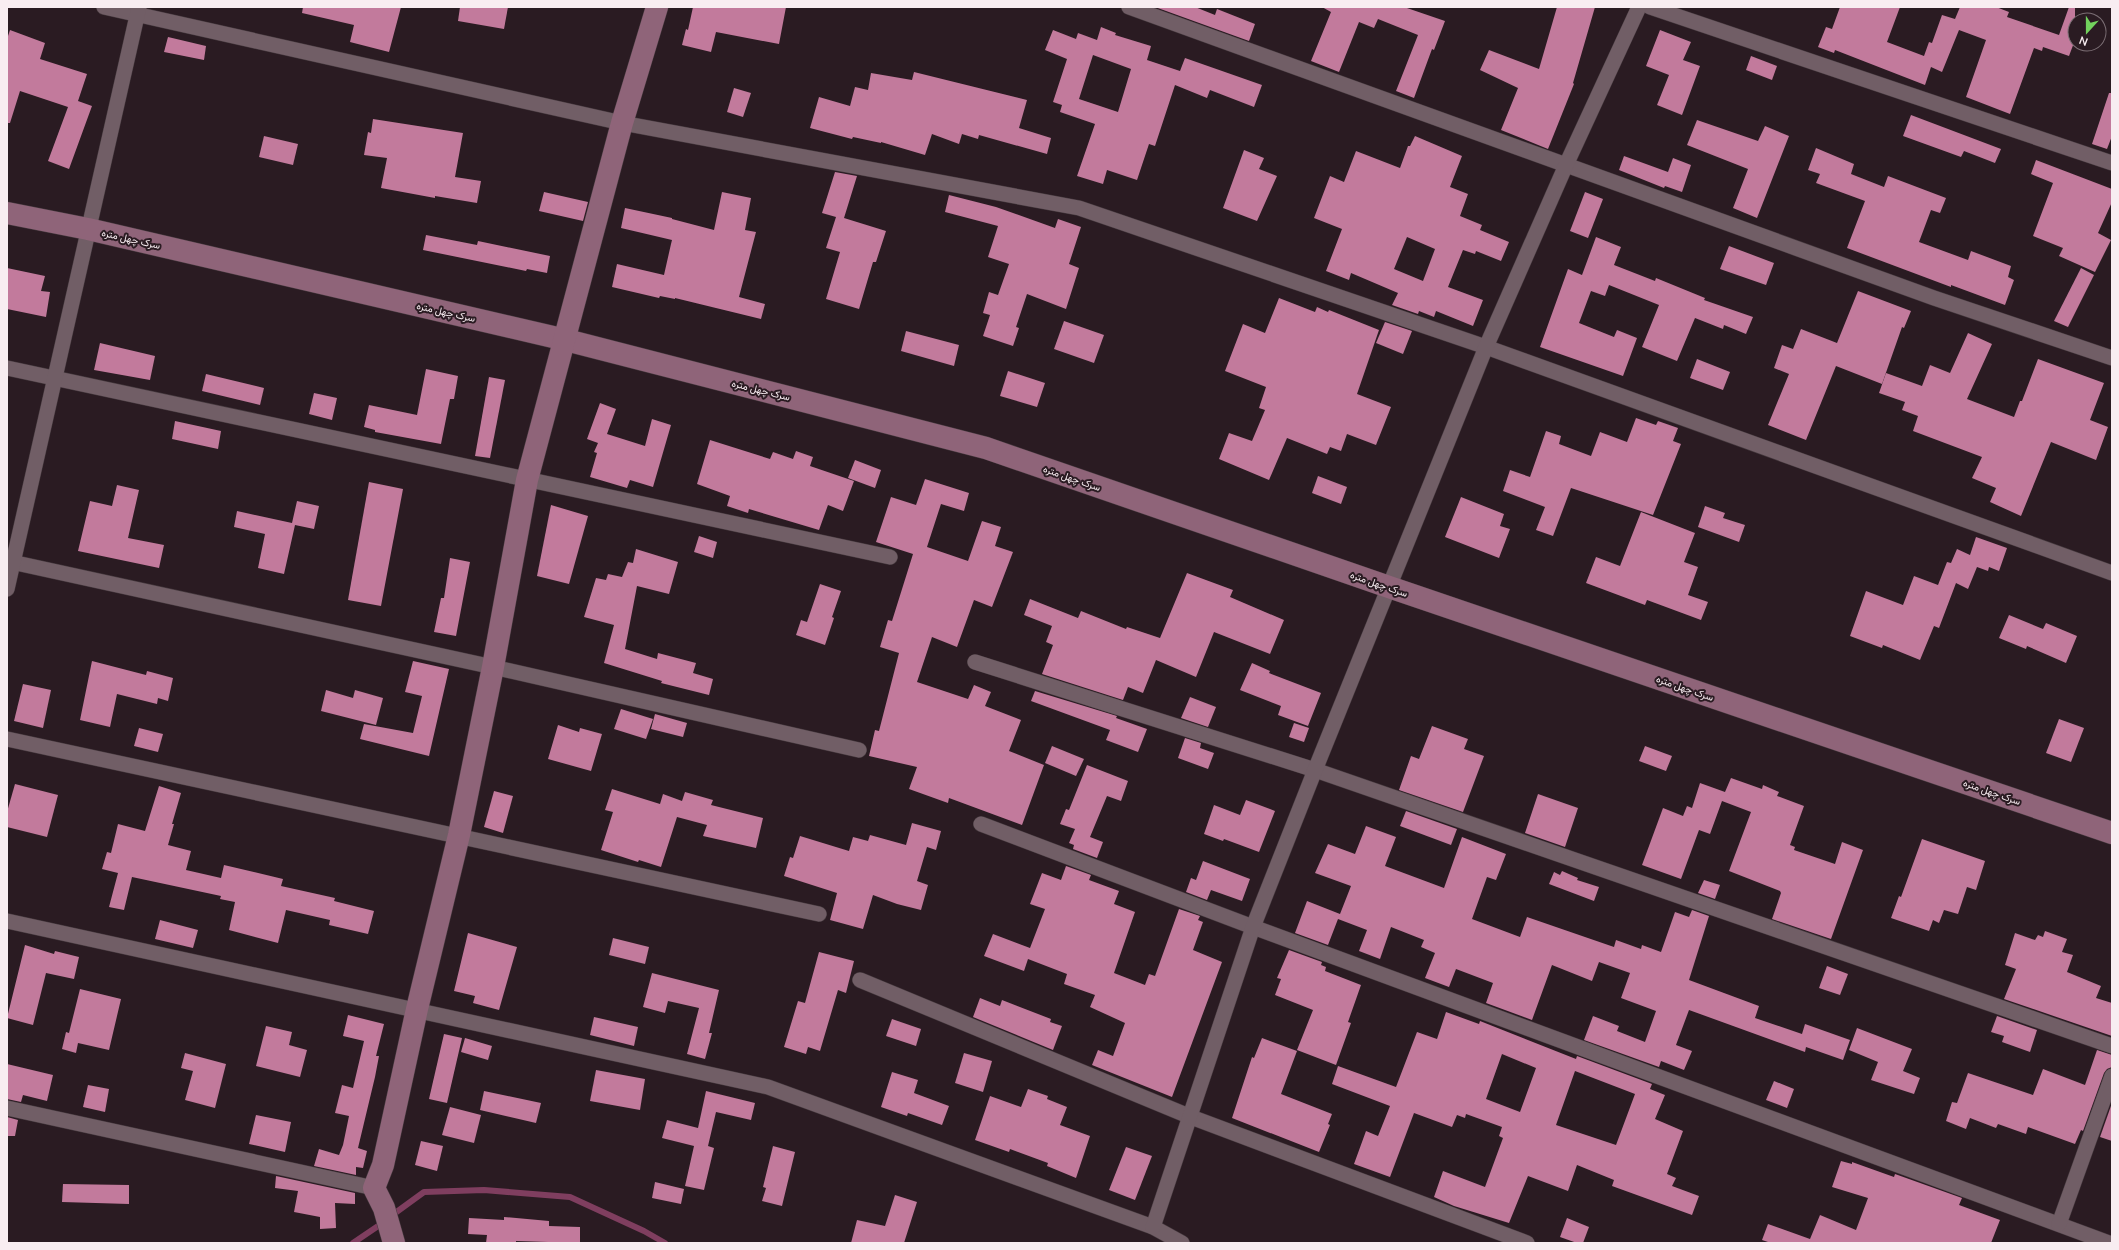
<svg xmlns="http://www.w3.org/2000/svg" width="2119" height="1250" font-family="Mulish,Vazirmatn,sans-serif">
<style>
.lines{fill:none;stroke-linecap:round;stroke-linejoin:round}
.stream{stroke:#7f3e5f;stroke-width:6}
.building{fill:#c27a9c;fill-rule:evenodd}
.street-casing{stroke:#45393e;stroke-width:16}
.secondary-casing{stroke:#45393e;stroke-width:23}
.street{stroke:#715e66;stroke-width:15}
.secondary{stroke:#8f6479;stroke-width:22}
.labels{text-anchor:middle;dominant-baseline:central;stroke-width:4;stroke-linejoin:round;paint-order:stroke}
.street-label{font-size:10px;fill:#f8edf1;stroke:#2a1b22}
</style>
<rect width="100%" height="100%" fill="#2a1b22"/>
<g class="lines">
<g class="stream">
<path d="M391 1216 424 1192 484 1190 570 1197 644 1231 665 1243"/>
<path d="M353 1243 384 1222"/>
</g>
</g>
<g class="building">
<path d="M303 7H401L389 52 350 42 354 25 302 13Z"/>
<path d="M460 7H508L504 29 458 21Z"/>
<path d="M693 7H786L779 44 716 32 711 52 682 45 686 29 688 30Z"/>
<path d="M1155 7H1195L1215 15 1217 9 1255 24 1249 41Z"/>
<path d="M1322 7H1404L1445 21 1434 50 1432 49 1414 98 1396 91 1418 35 1378 19 1374 28 1359 22 1339 72 1311 61 1331 12Z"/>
<path d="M1557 7H1595L1573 83 1574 84 1548 149 1501 130 1518 88 1480 70 1489 50 1539 69Z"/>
<path d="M1840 7H1900L1887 42 1924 56 1929 42 1932 43 1942 15 1955 19 1960 7H1996L2009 12 2007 17 2059 35 2069 7H2075V40L2069 56 2043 47 2042 51 2034 48 2010 114 1966 97 1986 40 1959 30 1942 72 1931 67 1925 85 1835 50 1834 53 1818 47 1826 27 1832 29Z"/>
<path d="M1101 27 1116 33 1115 35 1151 46 1147 60 1180 71 1185 58 1262 85 1254 107 1210 90 1207 98 1175 85 1155 146 1149 144 1137 180 1107 170 1103 184 1077 176 1095 124 1060 112 1062 105 1053 102 1067 59 1045 50 1053 30 1076 39 1078 33 1097 40ZM1093 55 1131 69 1118 112 1079 99Z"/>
<path d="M10 30 45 43 40 59 87 74 78 101 92 106 69 169 48 161 68 107 20 91 10 123H7V39Z"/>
<path d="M1660 30 1691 42 1683 60 1700 66 1682 115 1657 105 1669 75 1646 66Z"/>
<path d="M168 37 206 46 204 60 164 52Z"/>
<path d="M1751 56 1777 66 1772 80 1746 70Z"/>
<path d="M914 72 1027 100 1019 128 1051 138 1047 154 979 135 978 139 962 134 959 144 932 134 925 155 881 142V143L853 137 852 139 810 128 819 97 850 106 855 87 868 90 871 73 912 80Z"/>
<path d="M734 88 751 93 743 117 727 112Z"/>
<path d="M2109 93H2112V136L2107 149 2092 144Z"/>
<path d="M1911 115 2001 149 1995 163 1964 151 1961 157 1903 136Z"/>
<path d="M373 119 463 133 455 177 481 181 477 203 435 196V198L381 188 387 158 364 155 368 132 371 133Z"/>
<path d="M1697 120 1758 141 1765 126 1789 136 1757 218 1733 208 1748 169 1687 145Z"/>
<path d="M264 136 298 144 293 165 259 157Z"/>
<path d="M1415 136 1462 156 1450 187 1468 194 1460 216 1482 225 1480 230 1509 242 1501 261 1476 251 1475 254 1463 250 1448 287 1483 300 1473 326 1436 311 1434 317 1419 311 1418 314 1392 305 1398 293 1351 273 1349 280 1326 271 1342 229 1314 218 1330 176 1344 182 1356 151 1400 168 1408 146H1410ZM1407 237 1435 249 1423 281 1394 269Z"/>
<path d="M1816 148 1854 164 1851 174 1884 187 1888 176 1946 198 1940 213 1931 210 1919 242 1968 260 1971 251 2011 266 2008 277 2014 280 2005 305 1951 285V287L1847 248 1865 201 1816 183 1820 174 1808 170Z"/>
<path d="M1244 150 1264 158 1259 169 1277 176 1257 221 1223 208Z"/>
<path d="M1624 156 1668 172 1673 158 1691 165 1682 192 1665 186 1664 188 1619 170Z"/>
<path d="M2036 160 2112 189V202L2098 233 2111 240 2095 272 2059 256 2063 248 2033 236 2053 183 2031 174Z"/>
<path d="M835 172 857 176 844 218 886 231 876 262H873L859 309 826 299 840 252 826 248 836 217 822 213Z"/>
<path d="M544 192 588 202 583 221 539 211Z"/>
<path d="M722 192 751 198 745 230 756 232 739 297 765 304 761 319 675 298V299L660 296 659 298 612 287 617 264 664 275 671 244 672 240 621 228 625 208 672 218V219L714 230Z"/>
<path d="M1585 192 1603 199 1588 238 1570 231Z"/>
<path d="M949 195 996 207 1055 228 1058 219 1081 227 1069 264 1079 268 1066 309 1027 294 1016 327 1019 328 1013 346 983 336 990 315 983 313 989 292 998 295 1009 264 988 257 998 226 945 212Z"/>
<path d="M426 235 477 245 478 241 550 256 547 273 527 269 526 271 423 250Z"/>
<path d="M1596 237 1621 247 1614 265 1655 281 1656 278 1705 298 1704 300 1753 317 1746 334 1724 325 1723 329 1695 318 1677 361 1642 347 1659 305 1609 285 1605 296 1591 291 1579 323 1614 337 1617 330 1637 338 1623 376 1540 347 1568 269 1582 275Z"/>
<path d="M1729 246 1774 263 1766 285 1720 269Z"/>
<path d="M7 268 45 276 41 291 50 292 46 317 7 309Z"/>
<path d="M2081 268 2094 275 2068 327 2054 321Z"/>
<path d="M1858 291 1911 311 1904 328 1902 327 1882 384 1836 366 1806 440 1768 425 1789 374 1774 368 1782 345 1793 349 1801 329 1837 343Z"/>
<path d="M1279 298 1315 312 1317 307 1328 312 1329 310 1379 330 1357 394 1391 407 1376 445 1347 434 1341 451 1330 447 1327 454 1287 438 1269 480 1219 459 1229 433 1252 441 1265 410 1259 408 1266 387 1225 371 1243 324 1265 333Z"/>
<path d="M1064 321 1104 335 1094 363 1054 349Z"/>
<path d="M1385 322 1412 331 1403 354 1376 343Z"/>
<path d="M906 331 959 345 954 366 901 351Z"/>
<path d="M1968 333 1992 344 1967 399 2014 417 2020 401H2022L2038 359 2104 383 2090 420 2108 427 2096 460 2051 442 2021 516 1990 502 1996 488 1972 478 1982 457 1913 431 1918 416 1902 410 1905 402 1879 393 1886 373 1922 386 1930 365 1950 373Z"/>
<path d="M100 343 155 356 150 380 94 370Z"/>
<path d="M1697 359 1730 372 1723 390 1690 378Z"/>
<path d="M426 369 458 376 454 399H450L441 444 375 432V430L364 427 369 405 417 415Z"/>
<path d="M1008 371 1045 383 1037 407 1000 396Z"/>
<path d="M206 374 264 388 260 405 202 391Z"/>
<path d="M489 377 505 380 490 458 475 456Z"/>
<path d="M314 393 337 398 332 420 309 414Z"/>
<path d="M600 403 616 409 607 434 645 446 652 419 671 425 653 487 630 480 627 488 590 477 597 453 594 452 598 443 587 439Z"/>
<path d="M1636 418 1656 425 1658 421 1678 428 1673 441 1681 444 1653 515 1571 488 1553 536 1536 530 1545 507 1503 491 1510 470 1530 477 1546 431 1561 436 1559 444 1591 456 1600 432 1627 442Z"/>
<path d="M175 421 221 431 218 449 172 439Z"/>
<path d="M710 440 770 459 773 452 793 459 796 451 813 457 810 466 854 481 843 511 828 505 819 530 749 509 748 513 727 506 730 496 697 484Z"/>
<path d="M855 460 881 470 875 488 848 478Z"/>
<path d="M1318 476 1347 487 1341 504 1312 493Z"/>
<path d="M925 479 969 493 964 511 941 504 927 547 968 561 982 521 1001 527 995 546 1013 552 992 607 974 600 957 647 932 637 917 682 968 699 974 685 991 692 985 706 1021 720 1009 751 1044 765 1022 825 949 798 948 803 909 789 917 767 869 756 875 730 879 731 899 653 880 647 888 620 892 621 913 554 876 542 891 497 916 505Z"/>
<path d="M369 482 403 489 381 606 348 600Z"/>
<path d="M117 485 139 490 128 538 164 545 159 568 78 551 90 501 112 506Z"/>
<path d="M1461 497 1504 514 1500 526 1510 529 1499 558 1445 537Z"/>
<path d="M297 501 319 506 314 529 295 525 284 574 258 568 265 534 234 527 237 511 292 523Z"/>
<path d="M551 505 588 516 569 584 537 576Z"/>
<path d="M1705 506 1725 513 1723 518 1745 525 1739 542 1698 527Z"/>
<path d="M1641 512 1695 533 1684 562 1698 567 1688 595 1708 602 1701 620 1647 600 1645 605 1586 583 1596 557 1620 566Z"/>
<path d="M699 536 717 542 713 558 694 552Z"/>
<path d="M1976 537 2007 548 1999 571 1989 567 1988 571 1977 567 1968 589 1956 583 1939 628 1934 626 1920 660 1883 645 1882 648 1850 636 1866 591 1903 605 1914 576 1938 585 1947 562 1951 563 1957 549 1970 555Z"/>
<path d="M636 549 678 562 669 594 637 586 625 649 657 659 658 653 696 663 693 673 713 679 709 695 661 683 662 681 604 663 614 625 584 617 596 578 606 580 608 574 622 577 628 562 633 563Z"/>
<path d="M450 558 470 562 456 636 434 632 441 598H444Z"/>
<path d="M1187 573 1233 590 1230 597 1284 620 1270 654 1214 632 1196 677 1156 660 1143 693 1128 687 1123 700 1042 674 1053 645 1046 642 1052 626 1024 615 1030 599 1078 618 1081 611 1126 629 1127 627 1160 638Z"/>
<path d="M820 584 841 591 832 617 834 618 825 645 796 635 801 620 807 622Z"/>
<path d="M2009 615 2043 629 2046 623 2077 636 2066 663 2027 646 2026 649 1999 638Z"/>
<path d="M92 661 146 675 147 671 173 678 168 701 158 698 157 704 117 694 110 727 80 720Z"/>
<path d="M413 661 449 669 429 756 360 739 364 724 413 733 422 696 405 692Z"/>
<path d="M1252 663 1270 671 1269 673 1321 693 1308 726 1278 715 1281 706 1240 690Z"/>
<path d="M23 684 51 690 43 728 14 721Z"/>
<path d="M326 690 353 698 355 690 383 698 376 725 321 711Z"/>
<path d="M1035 691 1117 716 1116 718 1147 729 1138 752 1106 740 1110 730 1031 701Z"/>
<path d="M1190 697 1216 707 1208 727 1181 718Z"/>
<path d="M621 709 653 719 646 739 614 729Z"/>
<path d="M655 714 687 723 683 737 651 729Z"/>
<path d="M2059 719 2084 728 2071 762 2046 753Z"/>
<path d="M1294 723 1309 728 1304 742 1289 737Z"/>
<path d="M558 725 579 732 580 728 602 734 591 771 548 759Z"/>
<path d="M1432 726 1468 739 1464 749 1484 756 1463 812 1399 790 1411 756 1419 759Z"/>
<path d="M139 728 163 734 158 752 134 746Z"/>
<path d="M1185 738 1201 743 1200 748 1214 753 1208 769 1178 758Z"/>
<path d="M1052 746 1084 759 1076 776 1045 763Z"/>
<path d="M1645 746 1672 756 1666 771 1639 761Z"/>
<path d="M1087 765 1128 781 1121 801 1107 796 1090 837 1103 842 1097 858 1073 849 1074 845 1069 843 1075 829 1060 824 1066 809 1069 810Z"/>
<path d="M1731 778 1762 789 1763 785 1779 792 1777 796 1804 806 1790 845 1795 847 1794 850 1835 864 1842 842 1863 850 1831 939 1772 919 1781 893 1780 891 1729 871 1751 812 1722 801 1710 834 1699 830 1681 879 1642 865 1663 808 1683 816 1687 806 1692 808 1700 783 1725 792Z"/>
<path d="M15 784 58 795 47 837 7 827V812Z"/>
<path d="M159 786 181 793 172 824H174L168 845 191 851 186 870 221 878 224 865 283 879 281 886 335 898 334 901 374 911 368 934 329 925 330 920 286 910 278 943 229 930 235 902 220 899 221 896 132 877 124 910 109 907 118 873 102 869 107 852 111 853 118 824 145 831Z"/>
<path d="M612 789 660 804 663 794 682 801 685 792 713 800 711 805 763 818 756 848 703 836 707 825 677 817 661 867 639 860 638 862 601 850 613 812 605 810Z"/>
<path d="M494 791 513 796 503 833 484 827Z"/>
<path d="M1538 794 1578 808 1565 847 1525 833Z"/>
<path d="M1246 800 1275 811 1259 852 1224 839 1223 841 1204 834 1214 805 1240 815Z"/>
<path d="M1406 811 1457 829 1451 845 1400 826Z"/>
<path d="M912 823 941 831 936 850 927 847 917 881 928 885 921 910 897 904 873 895 863 929 830 920 837 893 784 876 790 857 793 858 800 836 849 851 853 837 868 841 870 835 906 845Z"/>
<path d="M1366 826 1396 837 1385 866 1444 888 1462 837 1506 854 1496 880 1487 877 1472 919 1520 937 1527 917 1614 947 1616 940 1641 949 1642 945 1661 952 1675 912 1689 917 1692 910 1709 916 1689 980 1759 1006 1755 1018 1802 1034 1805 1024 1850 1040 1843 1060 1806 1047 1805 1052 1689 1010 1676 1045 1692 1051 1684 1070 1661 1061 1659 1067 1584 1040 1593 1016 1619 1026 1617 1031 1645 1042 1656 1011 1621 998 1630 973 1599 962 1592 981 1552 965 1532 1020 1486 1003 1493 983 1456 969 1449 987 1425 978 1435 953 1421 947 1424 940 1391 927 1380 959 1359 951 1367 930 1338 919 1328 945 1295 933 1307 901 1340 914 1351 886 1315 873 1328 844 1355 854Z"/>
<path d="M1922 839 1985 861 1976 890 1967 887 1958 914 1944 910 1939 923 1933 920 1929 931 1891 918 1899 896 1901 897Z"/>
<path d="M1203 861 1250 879 1242 901 1211 890 1207 900 1186 892 1191 878 1196 880Z"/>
<path d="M1066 866 1091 875 1089 880 1119 891 1114 904 1135 912 1114 973 1145 985 1149 974 1155 976 1179 909 1200 916 1198 920 1203 922 1193 950 1222 962 1172 1097 1092 1065 1098 1050 1113 1056 1125 1023 1090 1007 1095 995 1064 984 1067 974 1028 959 1024 971 984 956 993 934 1030 948 1045 909 1030 904 1042 873 1061 880Z"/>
<path d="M1562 871 1578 878 1577 880 1599 887 1594 901 1549 884 1554 872 1560 875Z"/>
<path d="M1704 880 1720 885 1715 899 1698 893Z"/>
<path d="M160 920 198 930 193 948 155 939Z"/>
<path d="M2045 931 2067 939 2062 952 2073 955 2067 972 2101 986 2096 998 2112 1003V1036L2004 999 2016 969 2005 965 2015 933 2035 940 2038 935 2043 937Z"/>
<path d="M468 933 517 947 499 1010 473 1003 475 996 454 991Z"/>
<path d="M613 938 649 947 645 964 609 955Z"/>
<path d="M25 945 54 954 55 951 79 957 74 979 46 973 33 1025 7 1018Z"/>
<path d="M1289 950 1322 962 1321 965 1326 967 1325 971 1361 985 1348 1022 1351 1023 1336 1065 1297 1050 1313 1010 1275 995 1281 979 1277 978Z"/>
<path d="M819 952 854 961 846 993 838 990 820 1051 808 1047 806 1054 784 1047 798 1001 805 1003Z"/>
<path d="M1827 966 1848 974 1840 995 1819 988Z"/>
<path d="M652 973 719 990 709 1033H712L705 1059 687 1054 699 1008 668 1001 665 1013 643 1007Z"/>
<path d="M80 989 121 999 109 1050 78 1043 76 1053 62 1049 66 1032 69 1033Z"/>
<path d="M980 998 1000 1006 1002 1000 1051 1019 1050 1022 1062 1026 1053 1050 973 1017Z"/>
<path d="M1446 1012 1479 1024 1480 1021 1576 1059 1577 1056 1652 1084 1650 1089 1665 1095 1655 1119 1683 1131 1667 1174 1676 1178 1672 1186 1699 1196 1692 1215 1612 1186 1614 1180 1577 1165 1568 1191 1528 1176 1509 1223 1454 1206 1434 1197 1443 1171 1485 1187 1503 1138 1499 1136 1502 1127 1466 1114 1465 1118 1457 1115 1452 1127 1414 1113 1390 1177 1354 1164 1366 1131 1378 1136 1390 1106 1332 1084 1338 1066 1396 1087 1417 1032 1437 1039ZM1502 1054 1536 1068 1520 1112 1486 1099ZM1575 1071 1635 1094 1616 1145 1556 1125Z"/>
<path d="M348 1015 384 1024 376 1056H379L375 1077 358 1148 367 1151 363 1168 356 1167V1175L314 1166 319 1149 339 1155 343 1145 349 1116 335 1113 342 1085 353 1088 364 1041 343 1036Z"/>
<path d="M1997 1016 2037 1030 2030 1052 2002 1042 2004 1036 1991 1032Z"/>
<path d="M594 1017 638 1027 634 1046 590 1035Z"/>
<path d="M892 1019 921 1029 916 1046 886 1036Z"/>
<path d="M266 1026 292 1032 289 1045 307 1050 300 1077 256 1066Z"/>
<path d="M1857 1028 1912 1049 1903 1071 1920 1078 1914 1094 1871 1080 1878 1062 1849 1050Z"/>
<path d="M444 1034 462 1038 447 1103 429 1099Z"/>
<path d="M465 1038 492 1046 488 1060 461 1052Z"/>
<path d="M1262 1038 1297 1051 1281 1094 1332 1114 1328 1124 1330 1125 1319 1152 1232 1118 1252 1057 1254 1058Z"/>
<path d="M2097 1050 2112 1055V1067L2107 1069 2104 1073 2083 1131 2081 1130 2075 1144 2028 1127 2026 1134 1998 1124 1996 1128 1970 1118 1966 1129 1946 1121 1952 1102 1957 1103 1968 1073 2033 1095 2043 1069 2085 1085Z"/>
<path d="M185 1053 226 1064 215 1108 185 1100 193 1071 181 1068Z"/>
<path d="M964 1053 992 1061 983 1092 955 1083Z"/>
<path d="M7 1064 53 1075 47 1101 23 1095 21 1102 7 1099Z"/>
<path d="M596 1070 645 1079 640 1110 590 1101Z"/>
<path d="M892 1072 918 1080 914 1093 949 1106 942 1125 908 1113 907 1116 881 1107Z"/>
<path d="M1774 1081 1794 1089 1787 1108 1766 1100Z"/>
<path d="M88 1085 109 1089 105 1112 83 1107Z"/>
<path d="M1028 1089 1048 1096 1047 1099 1067 1107 1060 1125 1090 1136 1076 1178 1047 1166 1048 1163 1010 1149 1009 1152 975 1140 990 1096 1021 1107Z"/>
<path d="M484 1091 541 1103 536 1123 480 1110Z"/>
<path d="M706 1091 755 1103 751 1120 716 1112 708 1146 714 1148 704 1190 685 1186 694 1146 662 1138 667 1120 698 1128Z"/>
<path d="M2112 1103V1141L2100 1137Z"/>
<path d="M450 1107 481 1115 474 1143 442 1135Z"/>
<path d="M256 1115 291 1122 285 1152 249 1144Z"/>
<path d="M7 1117 18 1120 15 1136H7Z"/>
<path d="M421 1141 443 1146 437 1171 415 1165Z"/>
<path d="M773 1146 795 1152 782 1206 762 1201 766 1188 763 1187Z"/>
<path d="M1126 1147 1152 1156 1135 1200 1109 1190Z"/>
<path d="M1841 1161 1852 1164V1162L1894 1177 1895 1174 1962 1198 1959 1205 2000 1220 1991 1243H1771L1762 1240 1768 1224 1810 1239 1820 1215 1856 1230 1868 1198 1832 1187Z"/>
<path d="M276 1176 355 1193V1204L335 1203 336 1228 320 1229V1217L294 1212 298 1191 275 1188Z"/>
<path d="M655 1182 684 1189 681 1204 652 1198Z"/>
<path d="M63 1184 129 1185V1204L62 1202Z"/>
<path d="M895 1195 917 1202 904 1243H851L857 1220 885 1226Z"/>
<path d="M504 1217 549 1221V1226L580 1227V1243L516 1241V1243H486L487 1235 468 1234 469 1218 504 1220Z"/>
<path d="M1567 1218 1589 1227 1583 1243H1577L1560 1237Z"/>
</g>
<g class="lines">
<g class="street-casing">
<g id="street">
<path d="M104 7 622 123 1079 208 1486 347 2112 573"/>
<path d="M1129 7 1934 298 2112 358"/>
<path d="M1650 7 2112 163"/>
<path d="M7 368 890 557"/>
<path d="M7 561 493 667 859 750"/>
<path d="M7 589 139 7"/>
<path d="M975 662 1315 770 2112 1046"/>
<path d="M7 739 819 914"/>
<path d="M981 824 1253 927 2109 1243"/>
<path d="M7 921 768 1087 1153 1227 1182 1243"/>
<path d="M860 980 1191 1117 1527 1243"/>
<path d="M7 1108 374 1188"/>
<path d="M2059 1224 2112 1076"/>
<path d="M1153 1227 1253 927 1315 770 1486 347 1566 165 1639 7"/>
</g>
</g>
<g class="secondary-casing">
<g id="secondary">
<path d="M7 213 88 229 566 340 986 448 1389 587 2112 833"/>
<path d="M394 1243 384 1208 374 1188 383 1165 417 1009 459 835 493 667 527 480 622 123 657 7"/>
</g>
</g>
<use href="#street" class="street"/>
<use href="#secondary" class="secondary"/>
</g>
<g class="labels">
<g class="street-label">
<text transform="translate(131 239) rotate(13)">سرک چهل متره</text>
<text transform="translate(446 312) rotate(13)">سرک چهل متره</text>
<text transform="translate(761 390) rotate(14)">سرک چهل متره</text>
<text transform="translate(1072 478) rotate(19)">سرک چهل متره</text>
<text transform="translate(1379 584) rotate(19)">سرک چهل متره</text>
<text transform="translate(1685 688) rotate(19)">سرک چهل متره</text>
<text transform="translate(1992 792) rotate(19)">سرک چهل متره</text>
</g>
</g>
<rect width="2119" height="1250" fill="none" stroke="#f8edf1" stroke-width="16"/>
<g transform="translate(2087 32) rotate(201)"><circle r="19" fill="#2a1b22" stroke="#7c6f75"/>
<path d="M0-3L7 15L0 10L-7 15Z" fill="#72d25d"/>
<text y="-6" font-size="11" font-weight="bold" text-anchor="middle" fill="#f8edf1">N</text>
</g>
</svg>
